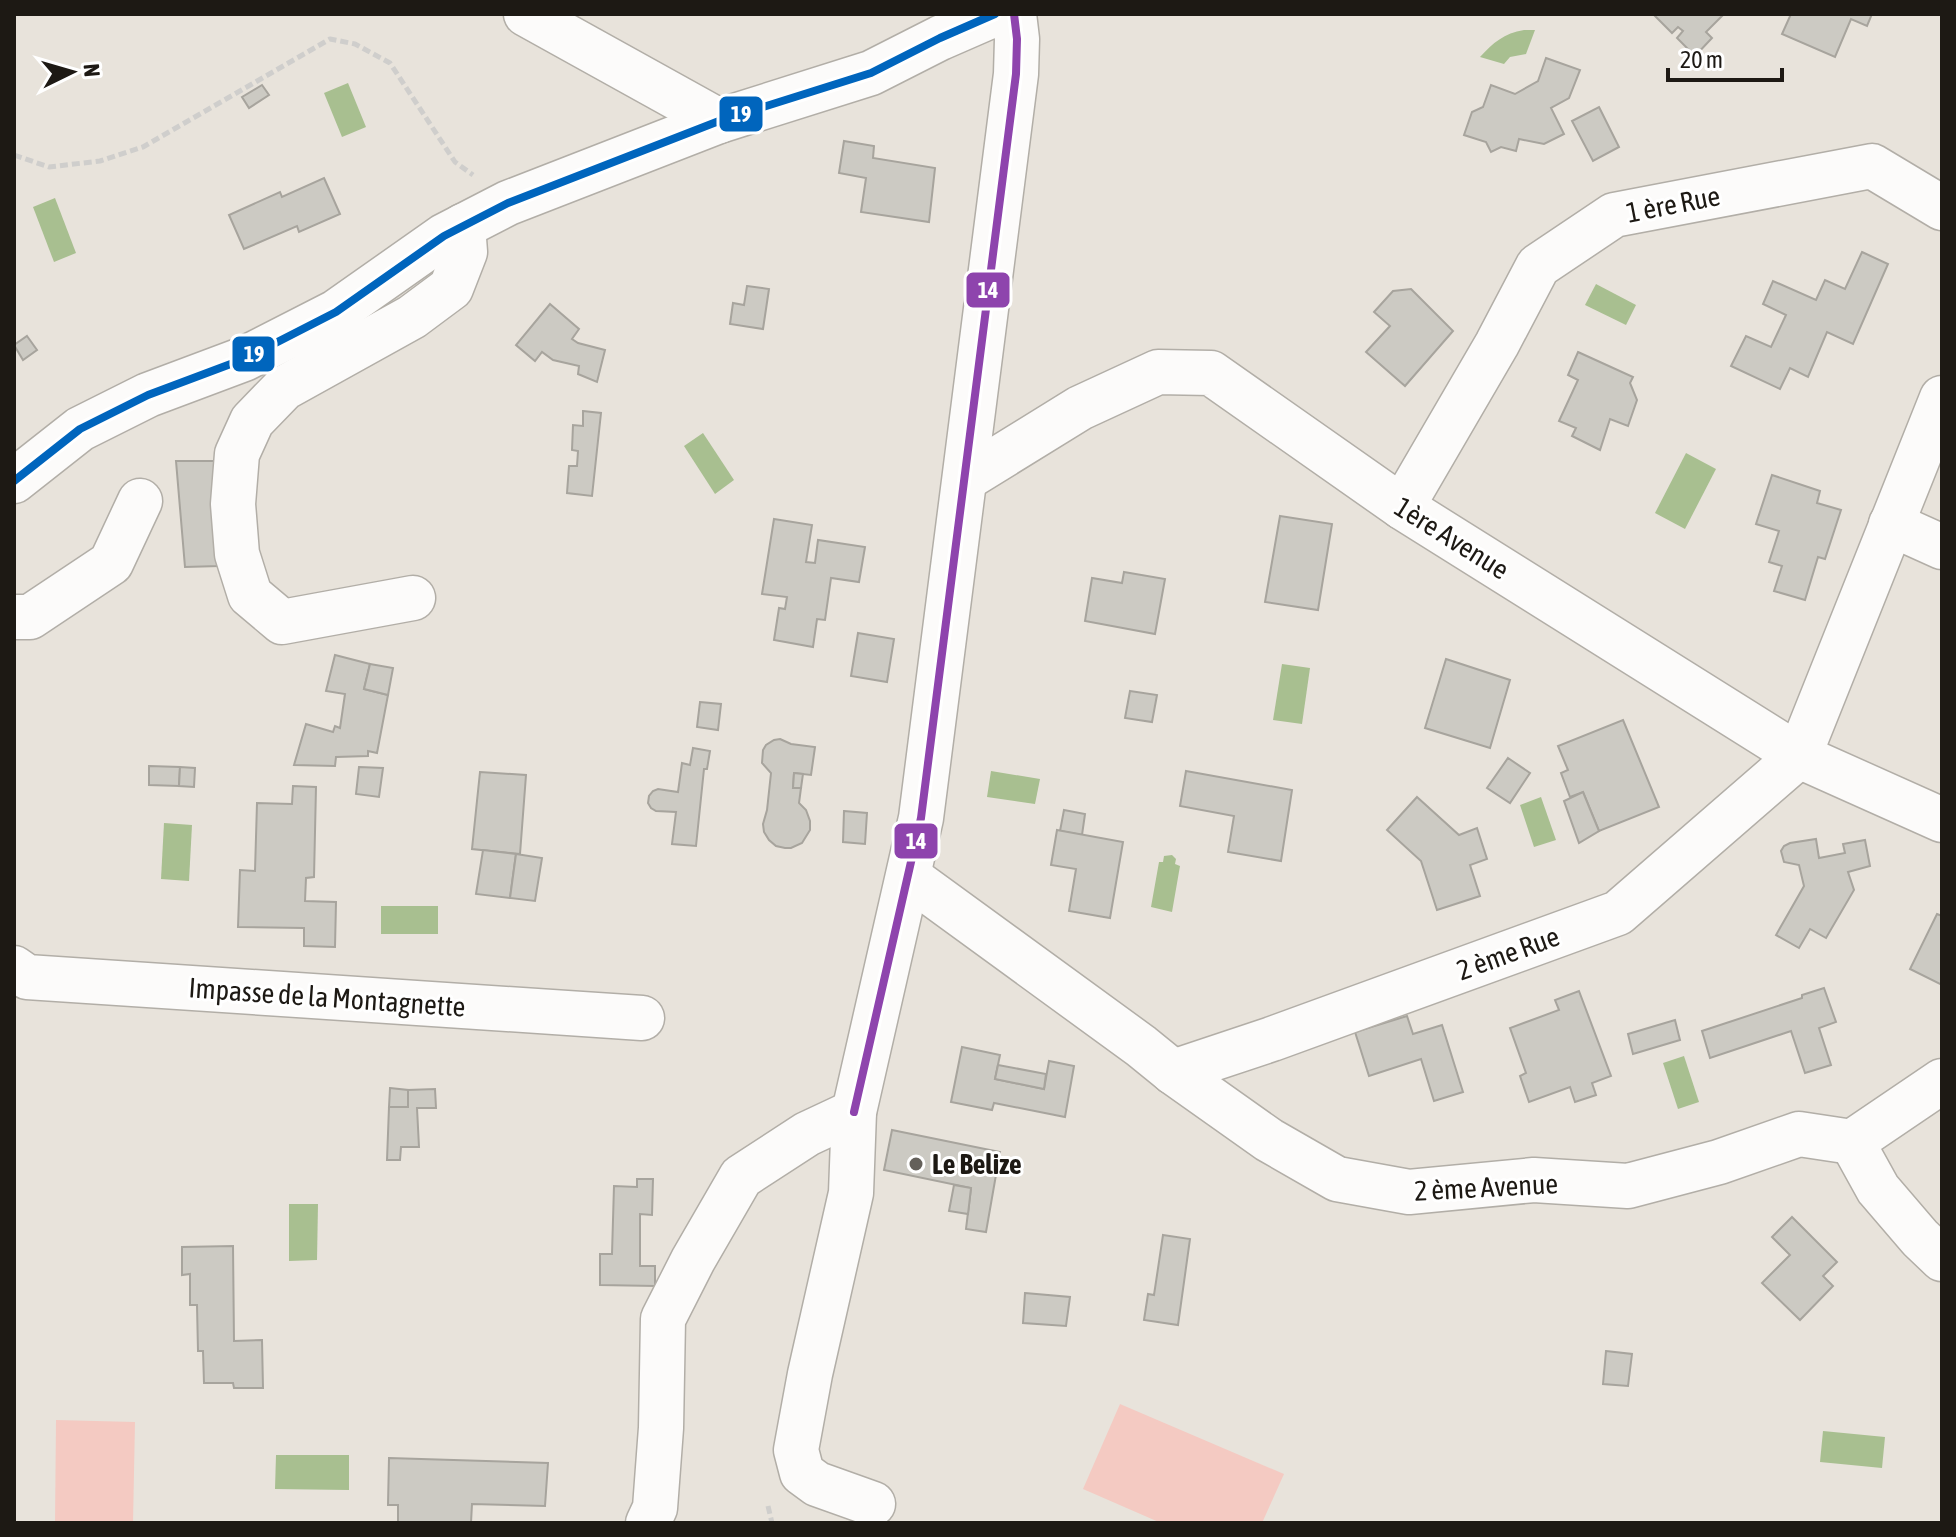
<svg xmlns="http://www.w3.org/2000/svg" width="1956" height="1537" font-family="'Asap Condensed',sans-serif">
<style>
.green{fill:#f4cac2}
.water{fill:#a8bf90}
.building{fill:#cccac3;stroke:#a7a49d;stroke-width:2}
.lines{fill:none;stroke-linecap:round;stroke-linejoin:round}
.minor-casing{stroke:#b2aea7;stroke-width:47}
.path{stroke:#cfcecc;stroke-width:5;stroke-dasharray:8 4;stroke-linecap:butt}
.minor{stroke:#fcfbfa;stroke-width:44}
.bus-1-casing{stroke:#fff;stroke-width:14}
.bus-2-casing{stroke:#fff;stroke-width:14}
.bus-1{stroke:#0065bd;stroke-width:8}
.bus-2{stroke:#8e44ad;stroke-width:8}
.poi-dot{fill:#64605a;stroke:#fff;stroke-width:3}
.labels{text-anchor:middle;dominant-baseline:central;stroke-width:6;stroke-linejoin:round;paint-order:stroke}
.street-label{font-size:28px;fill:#1d1914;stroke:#fff}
.poi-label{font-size:28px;font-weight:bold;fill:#1d1914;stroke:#fff;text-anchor:start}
.line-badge{stroke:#fff;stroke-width:3}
.badge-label{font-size:22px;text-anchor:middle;font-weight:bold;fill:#fff}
</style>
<rect width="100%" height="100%" fill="#e8e3db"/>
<g class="green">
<path d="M1120 1404 1284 1474 1262 1523H1161L1083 1489Z"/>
<path d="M56 1420 135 1422 133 1523H55Z"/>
</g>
<g class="water">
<path d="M1524 30H1535L1526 54 1510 57 1504 64 1480 57C1493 43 1504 33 1524 30Z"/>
<path d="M348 83 366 127 342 137 324 93Z"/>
<path d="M55 198 76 253 54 262 33 207Z"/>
<path d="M1596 284 1636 305 1626 325 1585 305Z"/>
<path d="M703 433 734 480 715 494 684 446Z"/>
<path d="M1686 453 1716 469 1685 529 1655 513Z"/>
<path d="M1282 664 1310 668 1302 724 1273 720Z"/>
<path d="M991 771 1040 779 1035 804 987 797Z"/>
<path d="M1541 797 1556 840 1534 847 1520 805Z"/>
<path d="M164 823 192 825 189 881 161 879Z"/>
<path d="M1172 855 1176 859 1175 864 1180 866 1172 912 1151 907 1159 862H1163L1164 856Z"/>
<rect x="381" y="906" width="57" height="28"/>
<path d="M1684 1056 1699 1102 1678 1109 1663 1063Z"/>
<path d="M289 1204H318L317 1260 289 1261Z"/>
<path d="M1823 1431 1885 1437 1882 1468 1820 1462Z"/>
<path d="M276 1455H349V1490L275 1489Z"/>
</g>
<g class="building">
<path d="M1653 14H1724L1706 32 1712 38 1695 56 1677 38 1683 31 1678 27 1672 33Z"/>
<path d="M1791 14H1872L1867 26 1851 19 1835 57 1782 34Z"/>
<path d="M1546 58 1580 70 1569 98 1551 108 1564 134 1544 144 1519 139 1516 151 1501 147 1491 152 1486 142 1464 135 1472 112 1483 107 1491 85 1515 94 1538 81Z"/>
<path d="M262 85 269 95 249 108 242 97Z"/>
<path d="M1599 107 1619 147 1593 161 1572 121Z"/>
<path d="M844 141 874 146 873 158 935 168 929 222 861 212 866 178 839 173Z"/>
<path d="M324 178 340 214 299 232 297 226 244 249 229 215 280 192 282 197Z"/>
<path d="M1862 252 1888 264 1853 344 1827 332 1808 377 1790 368 1780 389 1731 366 1746 336 1771 347 1786 315 1763 304 1773 281 1816 300 1825 280 1845 289Z"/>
<path d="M747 286 769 289 763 329 730 324 733 303 744 305Z"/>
<path d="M1411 289 1453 331 1405 386 1366 352 1390 326 1374 312 1393 291Z"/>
<path d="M550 304 579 329 572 339 578 343 605 350 597 382 578 374 579 366 553 360 542 352 535 361 516 345Z"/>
<path d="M27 336 37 350 23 360 14 345Z"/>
<path d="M1578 352 1633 377 1630 383 1637 400 1628 426 1610 419 1600 450 1572 436 1576 428 1559 421 1578 380 1568 375Z"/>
<path d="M583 411 601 413 592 496 567 493 569 466H577L578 451 572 450 573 425 583 426Z"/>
<path d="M176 461H217L219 566 185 567Z"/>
<path d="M1772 475 1820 491 1817 503 1841 510 1825 559 1818 557 1805 600 1774 591 1782 566 1769 562 1779 531 1756 524Z"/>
<path d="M1280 516 1332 524 1318 610 1265 602Z"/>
<path d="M774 519 812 525 806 562 815 563 818 540 865 547 859 582 831 578 825 620 817 619 813 647 774 640 779 608 785 609 787 597 762 594Z"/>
<path d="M1124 572 1165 579 1155 634 1085 621 1092 578 1122 583Z"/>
<path d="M858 633 894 639 887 682 851 676Z"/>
<path d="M335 655 370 664 364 689 388 695 377 753 368 751V756L336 757 335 766 294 765 306 724 333 732 335 726 340 728 345 694 326 691Z"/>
<path d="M1446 659 1510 680 1490 748 1425 728Z"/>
<path d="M370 664 393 668 388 695 364 689Z"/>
<path d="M1130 691 1157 695 1152 722 1125 718Z"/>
<path d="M700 702 721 704 718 730 697 727Z"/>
<path d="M1623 720 1659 807 1599 831 1583 792 1570 797 1561 773 1568 770 1558 746Z"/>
<path d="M780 739 791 744 815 747 811 775 794 773 793 788H801L799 803 806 810 810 821V830L802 843 791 848H785L776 846 769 840 764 832 763 824 767 810 771 773 762 763 763 750 766 745 774 740Z"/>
<path d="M693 748 710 751 707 769H704L696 846 672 844 676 812 656 811 651 808 648 803 649 796 653 791 658 789 678 792 682 763 690 765Z"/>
<path d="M1508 758 1530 773 1510 803 1487 788Z"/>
<path d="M149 766 180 767 179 786 149 785Z"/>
<path d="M180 767 195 768 194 787 179 786Z"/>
<path d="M359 767 383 768 379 797 356 794Z"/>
<path d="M1186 771 1292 790 1281 861 1228 852 1234 816 1180 806Z"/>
<path d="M480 772 526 775 520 854 472 849Z"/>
<path d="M794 773 803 774 801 788H793Z"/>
<path d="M293 786 316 787 314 877 306 878 305 901 336 902 335 947 304 946V928L238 927 240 870 255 871 257 803 292 804Z"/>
<path d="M1583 792 1599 831 1579 843 1564 801Z"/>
<path d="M1417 797 1459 835 1477 828 1487 859 1470 865 1480 896 1437 910 1421 861 1387 830Z"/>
<path d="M1064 810 1085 814 1082 835 1060 831Z"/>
<path d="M844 811 867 813 865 844 843 842Z"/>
<path d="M1057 830 1123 842 1110 918 1069 911 1076 869 1051 865Z"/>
<path d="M1816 839 1819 858 1845 853 1843 844 1865 840 1870 866 1848 872 1854 890 1826 938 1810 929 1799 948 1776 935 1804 886 1799 865 1784 862 1781 851 1784 846 1790 843Z"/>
<path d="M483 850 516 854 510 898 476 894Z"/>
<path d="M516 854 542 858 535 901 510 898Z"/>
<path d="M1937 914 1942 916V985L1910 969Z"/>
<path d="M1824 988 1836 1022 1819 1028 1831 1065 1805 1073 1791 1031 1710 1058 1702 1031 1802 998V995Z"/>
<path d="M1579 991 1611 1076 1592 1083 1596 1095 1575 1102 1570 1087 1529 1102 1520 1076 1526 1073 1510 1028 1559 1010 1555 1000Z"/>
<path d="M1407 1016 1413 1034 1442 1025 1463 1092 1434 1101 1421 1059 1369 1076 1355 1032Z"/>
<path d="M1675 1020 1680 1040 1633 1054 1628 1034Z"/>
<path d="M962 1047 1000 1055 995 1079 1044 1089 1049 1061 1074 1066 1065 1117 994 1103 992 1110 951 1102Z"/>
<path d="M998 1065 1046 1074 1044 1089 995 1079Z"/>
<path d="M390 1088 408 1090V1107H389Z"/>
<path d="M435 1089 436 1108H417L419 1147H401L400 1160H387L389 1107H408V1090Z"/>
<path d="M892 1130 1000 1152 986 1232 966 1229 971 1188 884 1170Z"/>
<path d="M637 1179H653L652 1215 640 1214V1266H655V1286L600 1285V1254H612L614 1186 637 1187Z"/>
<path d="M954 1185 971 1188 968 1214 949 1211Z"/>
<path d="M1792 1217 1837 1262 1823 1276 1833 1286 1800 1320 1762 1283 1790 1255 1772 1237Z"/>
<path d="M1163 1235 1190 1239 1178 1325 1144 1320 1148 1294 1154 1295Z"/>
<path d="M233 1246 234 1341 262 1340 263 1388H234L233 1383H204L203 1351H198L197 1305H190V1274L182 1275V1247Z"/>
<path d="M1025 1293 1070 1297 1066 1326 1023 1323Z"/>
<path d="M1606 1351 1632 1354 1628 1386 1603 1384Z"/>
<path d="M389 1458 548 1463 545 1506 472 1504 471 1523H398V1505H388Z"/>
</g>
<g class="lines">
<g class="minor-casing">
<g id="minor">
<path d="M526 14 719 121"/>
<path d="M965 479 1080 408 1158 372 1211 373 1402 507 1799 756 1942 820"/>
<path d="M14 481 80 429 148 395 244 359 336 312 444 236 508 203 719 121 871 73 940 38 995 14"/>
<path d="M1402 507 1497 344 1538 266 1614 215 1872 166 1942 208"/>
<path d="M1891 524 1942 547"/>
<path d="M413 598 282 622 250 595 237 554 233 504 237 454 252 421 284 388 412 317 451 288 465 252 463 226"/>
<path d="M14 617H30L111 563 140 501"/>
<path d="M909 877 1141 1046 1173 1072 1269 1140 1337 1179 1409 1192 1534 1180 1628 1186 1719 1162 1799 1134 1852 1142 1942 1081"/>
<path d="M14 968 27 977 642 1018"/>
<path d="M1173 1072 1272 1039 1618 913 1799 756 1942 398"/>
<path d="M1852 1142 1878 1189 1920 1238 1942 1259"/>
<path d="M873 1504 817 1484 802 1473 796 1450 810 1374 851 1193 854 1112 921 818 1016 74 1017 39 1014 14"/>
<path d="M648 1523 655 1508 661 1428 663 1319 693 1260 741 1177 807 1134 854 1112"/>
</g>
</g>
<g class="path">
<path d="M14 155 49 167 100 161 143 147 330 39 355 44 390 63 455 162 473 175"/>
<path d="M768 1506 772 1523"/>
</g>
<use href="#minor" class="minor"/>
<g class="bus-1-casing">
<path id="bus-1" d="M14 481 80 429 148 395 244 359 336 312 444 236 508 203 719 121 871 73 940 38 995 14"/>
</g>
<g class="bus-2-casing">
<path id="bus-2" d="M854 1112 921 818 1016 74 1017 39 1014 14"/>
</g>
<use href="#bus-1" class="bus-1"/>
<use href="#bus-2" class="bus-2"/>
</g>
<circle class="poi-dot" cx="916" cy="1164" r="8"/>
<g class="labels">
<g class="street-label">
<text transform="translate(1673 204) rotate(-11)">1 ère Rue</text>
<text transform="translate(1452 538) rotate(32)">1ère Avenue</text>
<text transform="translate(1508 953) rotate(-20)">2 ème Rue</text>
<text transform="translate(327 997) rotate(4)">Impasse de la Montagnette</text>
<text transform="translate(1486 1187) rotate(-3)">2 ème Avenue</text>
</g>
<g class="poi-label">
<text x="932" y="1164">Le Belize</text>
</g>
</g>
<g class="line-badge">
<rect x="718" y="95" width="46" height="38" rx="8" fill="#0065bd"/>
<rect x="965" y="271" width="46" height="38" rx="8" fill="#8e44ad"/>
<rect x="231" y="335" width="45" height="38" rx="8" fill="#0065bd"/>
<rect x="893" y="822" width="46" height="38" rx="8" fill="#8e44ad"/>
</g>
<g class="badge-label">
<text x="741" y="122">19</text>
<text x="988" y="298">14</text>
<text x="254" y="362">19</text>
<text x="916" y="849">14</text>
</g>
<rect width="1956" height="1537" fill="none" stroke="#1d1914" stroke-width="32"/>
<g transform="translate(72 72) rotate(85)" stroke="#ffffff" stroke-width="6" paint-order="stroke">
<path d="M0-6L14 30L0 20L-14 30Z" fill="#1d1914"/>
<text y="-12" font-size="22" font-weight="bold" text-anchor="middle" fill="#1d1914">N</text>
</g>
<path d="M1668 68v12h114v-12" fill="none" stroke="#1d1914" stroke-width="4"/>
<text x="1680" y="68" font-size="24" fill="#1d1914" stroke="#ffffff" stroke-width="6" paint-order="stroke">20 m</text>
</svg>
